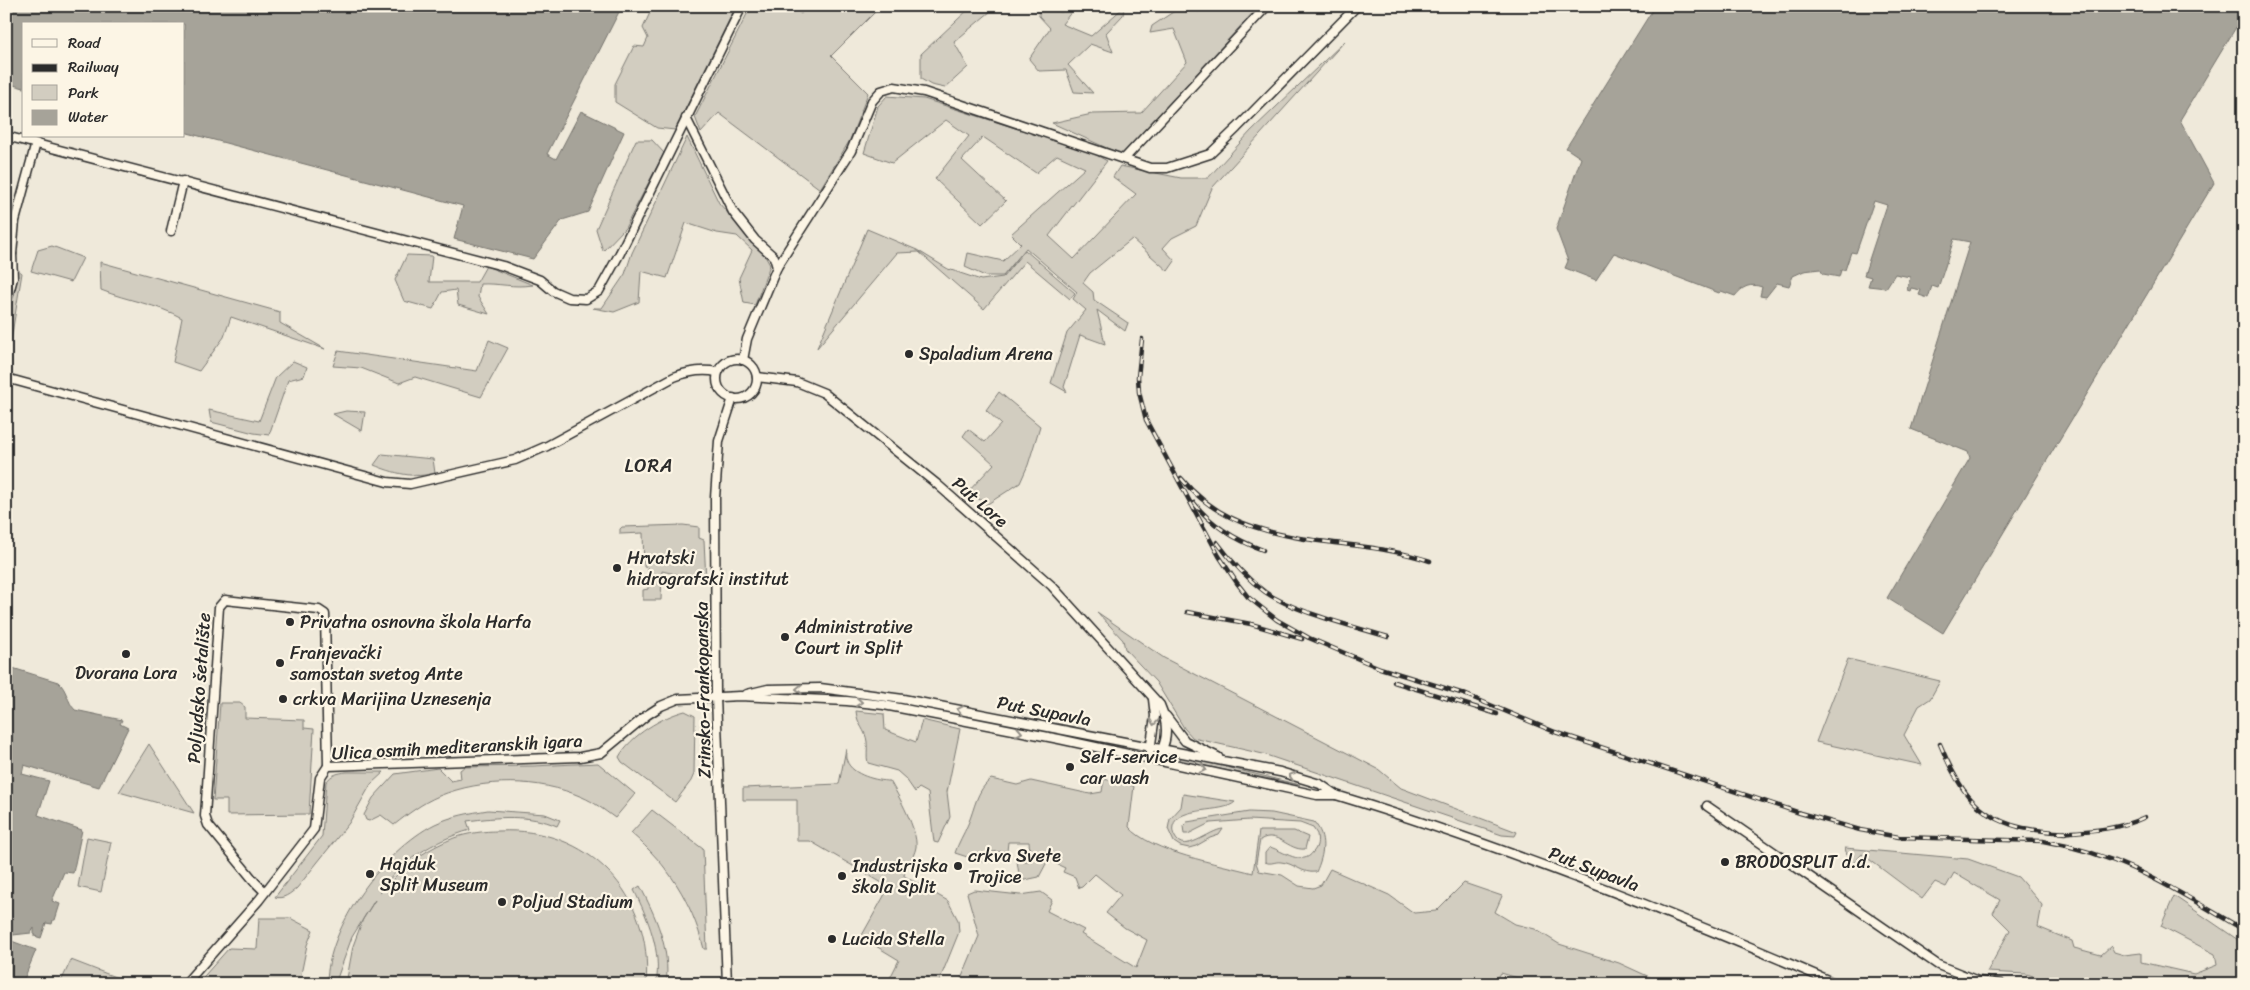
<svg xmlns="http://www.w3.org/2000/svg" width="2250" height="990" font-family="Sriracha,sans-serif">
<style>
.green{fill:#d2cdc0;stroke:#7e7c76}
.water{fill:#a6a399;stroke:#75736d}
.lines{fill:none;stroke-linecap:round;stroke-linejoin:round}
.street-casing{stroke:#2b2b2b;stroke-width:11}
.street{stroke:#fcf5e5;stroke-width:8}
.rail-casing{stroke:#2b2b2b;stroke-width:4.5}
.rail{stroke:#fcf5e5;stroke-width:2.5;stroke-dasharray:8;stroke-linecap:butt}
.oneway{stroke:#949088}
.poi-dot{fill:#2b2b2b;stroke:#fcf5e5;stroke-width:2}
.labels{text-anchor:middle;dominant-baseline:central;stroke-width:4.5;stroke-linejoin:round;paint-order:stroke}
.poi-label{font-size:18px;fill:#2b2b2b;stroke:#fcf5e5;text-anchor:start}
.street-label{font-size:18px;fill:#2b2b2b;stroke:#fcf5e5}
.neighbourhood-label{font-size:19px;letter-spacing:1px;fill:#2b2b2b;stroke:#fcf5e5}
</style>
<rect width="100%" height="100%" fill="#efe9da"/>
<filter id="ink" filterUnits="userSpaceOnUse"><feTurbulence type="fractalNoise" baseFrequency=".02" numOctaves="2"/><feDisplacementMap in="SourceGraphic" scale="10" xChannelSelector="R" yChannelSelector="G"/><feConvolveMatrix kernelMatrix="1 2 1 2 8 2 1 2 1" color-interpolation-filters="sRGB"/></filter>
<g filter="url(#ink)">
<g class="green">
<path d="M653 6H736L675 130 657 128 615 102V84L634 46 644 47 648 38 643 28Z"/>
<path d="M751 6H791L801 14 808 6H881L831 56 868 93 850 140 820 189 719 113 701 133 695 117Z"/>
<path d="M972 6H997L954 42 968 67 945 88 931 85 921 79V54Z"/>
<path d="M1066 6H1076L1062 24 1091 36 1124 7 1123 15 1106 33 1113 52 1090 44 1068 65 1093 93 1074 92 1066 70 1039 71 1029 59 1050 28 1039 16V9L1062 12Z"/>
<path d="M1204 6H1259L1122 155 1052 123 1092 114 1141 113 1187 62 1174 29 1150 33 1152 26 1179 8 1199 12Z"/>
<path d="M1345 41 1212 188 1196 226 1172 238 1163 248 1175 261 1168 271 1132 239 1090 273 1083 283 1093 292 1094 300 1128 323 1125 331 1097 310 1105 344 1080 335 1064 387 1067 392 1051 383 1067 333 1086 310 1073 299 1077 292 1026 248 1003 276H985L965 267 968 253 1003 261 1021 244 1011 234 1085 168 1057 155 1036 173 983 137 962 160 1006 201 982 224 935 179 969 136 946 120 892 163 864 153 878 106 887 96 924 99 1091 152 1107 161 1049 236 1074 259 1136 194 1113 177 1120 166 1181 178H1208L1251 131Z"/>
<path d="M687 137 719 203 765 256 770 265 755 305 744 303 739 278 752 250 737 236 717 233 686 223 667 278 641 271 639 302 614 312 593 308H602L625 274 632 253Z"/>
<path d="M636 140H652L664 153 625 228 603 251 596 229Z"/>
<path d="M867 229 917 250 948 269 981 280 1003 277 1025 250 1075 293 1070 299 1025 261 984 309 919 252 897 253 817 348Z"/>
<path d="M52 246 83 258 71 282 31 271 38 250Z"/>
<path d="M407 255 432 256 429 282H477L486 266 533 285C513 288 499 283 480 284L478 297 489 314 458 305 456 290 442 292 433 309 404 301 395 280Z"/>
<path d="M6 260 22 273 11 340 6 356V292L9 286Z"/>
<path d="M100 262 280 312V323L325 349 231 317 224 337 199 371 173 362 182 318C157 304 128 301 101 290Z"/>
<path d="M489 340 508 348 481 397 415 377 399 383 361 368 333 366 338 351 477 371Z"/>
<path d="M293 361 307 367 304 376 288 380 269 435 254 433 211 422 209 410 259 421 276 377Z"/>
<path d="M999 392 1040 426 1028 465 1020 483 986 505 981 500 966 494 994 464 963 436 968 429 985 442 1001 424 986 410Z"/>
<path d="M346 411 365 412 362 431 333 414Z"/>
<path d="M382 454 433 459 435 473C415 479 393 473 374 465Z"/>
<path d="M683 525 699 527V538L704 540 706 581 662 571 661 600H643V590L648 589V568L644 567 643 533 620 534V529L622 527Z"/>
<path d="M1097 612 1164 658 1378 769 1401 788 1517 832 1515 836 1502 835 1263 754 1193 738 1184 728 1156 682 1125 649 1123 640Z"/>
<path d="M1848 659 1940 681 1930 699 1919 706 1904 735 1922 765 1816 742Z"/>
<path d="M220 703H240L245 707V718L304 720V728L314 729 309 814 227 815V800H213Z"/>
<path d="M685 711 695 716 694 774 691 781 675 802 622 762 619 757C631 735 662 717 685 711Z"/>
<path d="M856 711 884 714 885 730 916 742 922 720 960 729 947 792 950 817 938 843 934 842 928 793 919 788 915 792 906 779 897 771 868 763C866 756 868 750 867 742 866 730 857 725 856 711Z"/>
<path d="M149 744 194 813 119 792Z"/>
<path d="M846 749C846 752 845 758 847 761 852 775 877 781 890 781 898 795 918 830 916 847 914 859 905 865 904 876L948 901 958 920 959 932 938 984H887L899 960 861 937 889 887 810 841H797V800H743V788L839 784Z"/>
<path d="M1181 756 1300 785 1180 761Z"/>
<path d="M598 763 635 794 615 818C604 810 594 802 582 797 539 778 483 778 439 796 422 803 408 814 394 825L381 815 369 821 366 820 364 815 373 798 395 774 438 768 451 781 461 779 460 770 464 767 533 766Z"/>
<path d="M347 772H384L371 784 349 823 297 888C291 893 283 900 275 897L322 836 326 782C332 774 338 773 347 772Z"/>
<path d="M991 779 1017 785 1031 781 1090 794 1102 792 1104 779 1134 786 1129 827C1150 852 1220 864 1253 873L1259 831H1294L1308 837 1305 849C1288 851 1277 829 1260 840L1256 863 1259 871 1282 875 1299 886 1313 888 1321 885 1330 869 1389 895 1414 913 1436 911 1464 883 1502 896 1495 912 1515 924 1535 929 1559 944 1619 963 1654 979 1651 984H1538L1501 973 1497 979 1507 984H959L979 936 967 893 974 890 1020 895 1041 892 1052 900 1047 911 1084 930 1081 934 1136 968 1147 940 1125 928 1106 913 1121 895 1095 874 1082 887 1079 888 1075 877 1063 872 1065 868 1048 860 1039 877 1020 881 1017 861H1031L1029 842H1008L1007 851 991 852V861L983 862 955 853C958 843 964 834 968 824 975 808 976 791 991 779Z"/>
<path d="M1183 794 1235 802C1223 814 1178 805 1173 826 1172 831 1173 833 1175 837 1184 855 1209 830 1223 829L1219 835 1210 838 1196 846 1189 848 1180 846 1174 842 1168 829 1170 819 1181 807Z"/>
<path d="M488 810 545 814 560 820 557 826C529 814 497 817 467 821L470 830C435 840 398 862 379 894 384 890 387 884 392 880 409 861 431 847 454 838 468 833 484 831 499 831 588 826 654 894 646 984H346L353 946 363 919 375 900 352 937 335 984H327C327 926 385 849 435 824 452 816 470 813 488 810Z"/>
<path d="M652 810 703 849 707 949H704C691 900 669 866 631 833Z"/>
<path d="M1249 812 1272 813 1314 822C1327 837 1324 854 1316 872 1302 874 1294 863 1281 862 1275 861 1271 865 1265 862V853L1270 847C1283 851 1303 867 1313 852 1318 847 1318 841 1317 834L1313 828 1300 823 1249 820 1210 823 1188 834H1184L1183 826 1187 822Z"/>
<path d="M87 837 111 842 101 892 78 887Z"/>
<path d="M1845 848 1968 859 2018 877 2042 905 2038 927 2072 941 2074 948 2101 955 2111 946 2114 952 2124 955 2141 953V962L2194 974 2217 965 2215 954 2161 926 2174 896 2244 944V984H2196L2148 980 2123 984H2063L2026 974 1987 972 2010 930 1993 913 2000 900 1954 873 1946 887 1935 882 1922 899 1862 854 1850 867Z"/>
<path d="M640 886C655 915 671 949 666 984H656C662 951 648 919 634 890Z"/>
<path d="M259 918H290L313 930 307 945 299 984H197L229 948 257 949Z"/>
<path d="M71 960 128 982 129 984H60Z"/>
</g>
<g class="water">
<path d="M6 6H622L547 154 556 159 581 111 624 132 588 212 562 220 533 259 454 239 463 206 184 132V24H24V88L6 83Z"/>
<path d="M1655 6H2244V14L2180 120 2214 183 1943 633 1887 598 1970 458 1968 452 1911 429 1970 242 1954 239 1938 288 1932 286 1928 298 1919 295 1921 290 1911 288 1910 291 1907 290 1910 277 1895 274 1886 288 1868 286 1871 277 1864 275 1887 205 1874 201 1856 253 1851 252 1845 270H1841L1839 277 1823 274 1820 269 1804 271 1793 276 1789 286 1777 283 1766 297 1760 296 1762 287C1750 283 1743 286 1735 296L1721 291 1719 293 1614 253 1596 280 1565 268 1568 261 1556 229 1581 158 1566 148Z"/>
<path d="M6 666 58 682C67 689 67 702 75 710L122 720 120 724 128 728 99 787 24 765 22 774 49 781 38 815 82 830 73 873 64 872 52 901 60 904 55 920H53L52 924 46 923 41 938 34 936V928L31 933 13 935 6 933Z"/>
<path d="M6 939 36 950 22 984H6Z"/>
</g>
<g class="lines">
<g class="street-casing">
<g id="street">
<path d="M686 118 733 212 755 240 774 257 777 267"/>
<path d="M6 136 503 266 540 280 553 291 569 298 586 299 599 291 620 253 742 6"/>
<path d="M1124 159 1267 6"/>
<path d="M171 231 183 181"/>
<path d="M6 253 12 254 13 278 6 304"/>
<path d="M12 254 15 221 36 143"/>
<circle cx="737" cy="379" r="20"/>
<path d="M743 360 747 339 777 267 851 151 872 101 881 91 894 87 924 92 1150 168H1167L1210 154 1237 128 1357 6"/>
<path d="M757 377 797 382 824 393 938 485 1052 586 1160 705C1167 721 1169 736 1161 751"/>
<path d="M6 378 387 482 410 484 515 460 547 446 674 377C689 371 702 369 717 372"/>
<path d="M747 694 768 689 820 688 903 699 1280 772 1320 784 1336 795C1507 847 1673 913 1837 984"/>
<path d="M1166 716 1185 741 1218 757"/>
<path d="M1150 751 1155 716 1153 699"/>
<path d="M1707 806 1938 965 1978 981 2001 984"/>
<path d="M265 892 255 882 208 825 205 816 219 607 225 600 319 610 325 614 328 766"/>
<path d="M185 984 259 900 314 829 320 778 328 766 580 757 601 753 647 715 661 706 678 699 740 696 847 701 884 705 1059 739 1317 795H1336"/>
<path d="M727 984 716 697 715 498 719 441 733 398"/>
</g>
</g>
<use href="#street" class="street"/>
<g class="rail-casing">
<g id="rail">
<path d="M1142 339 1138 377 1139 392 1146 420 1219 556 1237 583 1248 597 1277 620 1309 638 1380 668 1464 694 1555 732 1800 813 1860 830 1899 837 2043 841C2124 855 2175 890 2244 930"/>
<path d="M1181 478C1242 554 1347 533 1430 561"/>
<path d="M1194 503C1212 526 1236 540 1263 550"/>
<path d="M1217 542C1231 561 1246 578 1265 592 1294 612 1353 626 1388 637"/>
<path d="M1187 612 1251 624 1302 639"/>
<path d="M1394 682 1497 714"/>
<path d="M1940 744C1957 785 1973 815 2019 827 2034 831 2050 831 2065 833"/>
<path d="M2058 833C2088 831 2118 830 2145 817"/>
</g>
</g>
<use href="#rail" class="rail"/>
</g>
<defs><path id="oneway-chevron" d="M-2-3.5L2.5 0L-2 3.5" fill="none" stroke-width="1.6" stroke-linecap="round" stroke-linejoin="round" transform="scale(1.25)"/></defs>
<g class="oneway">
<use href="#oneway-chevron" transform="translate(799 689) rotate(179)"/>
<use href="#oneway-chevron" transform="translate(859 702) rotate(5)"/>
<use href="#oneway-chevron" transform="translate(960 710) rotate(-169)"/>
<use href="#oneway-chevron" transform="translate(1154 722) rotate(96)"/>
<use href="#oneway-chevron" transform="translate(1019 732) rotate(11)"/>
<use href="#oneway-chevron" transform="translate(1203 769) rotate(12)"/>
<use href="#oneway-chevron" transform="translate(1292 776) rotate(-163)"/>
</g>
</g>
<g class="poi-dot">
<circle cx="909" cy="354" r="5"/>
<circle cx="617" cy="568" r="5"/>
<circle cx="290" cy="622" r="5"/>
<circle cx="785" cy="637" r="5"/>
<circle cx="126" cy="654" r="5"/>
<circle cx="280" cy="663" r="5"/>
<circle cx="283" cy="699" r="5"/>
<circle cx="1070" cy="767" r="5"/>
<circle cx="1725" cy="862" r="5"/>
<circle cx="958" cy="866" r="5"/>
<circle cx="370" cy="874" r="5"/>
<circle cx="842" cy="876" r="5"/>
<circle cx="502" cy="902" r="5"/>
<circle cx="832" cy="939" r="5"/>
</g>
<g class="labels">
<g class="poi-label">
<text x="919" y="354">Spaladium Arena</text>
<text x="627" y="558">Hrvatski<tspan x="627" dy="21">hidrografski institut</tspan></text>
<text x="300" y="622">Privatna osnovna škola Harfa</text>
<text x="795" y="627">Administrative<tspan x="795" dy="21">Court in Split</tspan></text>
<text x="290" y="653">Franjevački<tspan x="290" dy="21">samostan svetog Ante</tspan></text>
<text x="126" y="673" text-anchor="middle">Dvorana Lora</text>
<text x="293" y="699">crkva Marijina Uznesenja</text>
<text x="1080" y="757">Self-service<tspan x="1080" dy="21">car wash</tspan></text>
<text x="968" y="856">crkva Svete<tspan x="968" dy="21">Trojice</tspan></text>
<text x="1735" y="862">BRODOSPLIT d.d.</text>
<text x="380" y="864">Hajduk<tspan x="380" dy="21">Split Museum</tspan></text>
<text x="852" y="866">Industrijska<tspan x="852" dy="21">škola Split</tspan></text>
<text x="512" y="902">Poljud Stadium</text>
<text x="842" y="939">Lucida Stella</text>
</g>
<g class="street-label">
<text transform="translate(980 502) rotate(41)">Put Lore</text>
<text transform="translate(199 688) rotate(-86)">Poljudsko šetalište</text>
<text transform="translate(703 690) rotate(-91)">Zrinsko-Frankopanska</text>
<text transform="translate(1044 711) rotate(11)">Put Supavla</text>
<text transform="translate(457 747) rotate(-3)">Ulica osmih mediteranskih igara</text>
<text transform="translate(1594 869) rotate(21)">Put Supavla</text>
</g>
<g class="neighbourhood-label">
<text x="649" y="465">LORA</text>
</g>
</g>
<rect width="2250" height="990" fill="none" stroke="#fcf5e5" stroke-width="25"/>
<rect x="12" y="12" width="2225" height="965" fill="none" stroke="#2b2b2b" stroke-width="2" filter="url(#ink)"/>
<rect x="22" y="22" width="162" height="115" fill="#fcf5e5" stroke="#a8a49b"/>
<rect x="32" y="39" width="25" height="8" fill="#fcf5e5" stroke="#a8a49b"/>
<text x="68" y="48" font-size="15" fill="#2b2b2b">Road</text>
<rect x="32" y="64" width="25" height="8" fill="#2b2b2b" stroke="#a8a49b"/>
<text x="68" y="72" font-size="15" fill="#2b2b2b">Railway</text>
<rect x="32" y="85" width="25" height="15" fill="#d2cdc0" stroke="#a8a49b"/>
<text x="68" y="98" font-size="15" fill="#2b2b2b">Park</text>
<rect x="32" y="110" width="25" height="15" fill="#a6a399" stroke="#a8a49b"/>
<text x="68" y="122" font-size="15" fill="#2b2b2b">Water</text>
</svg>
